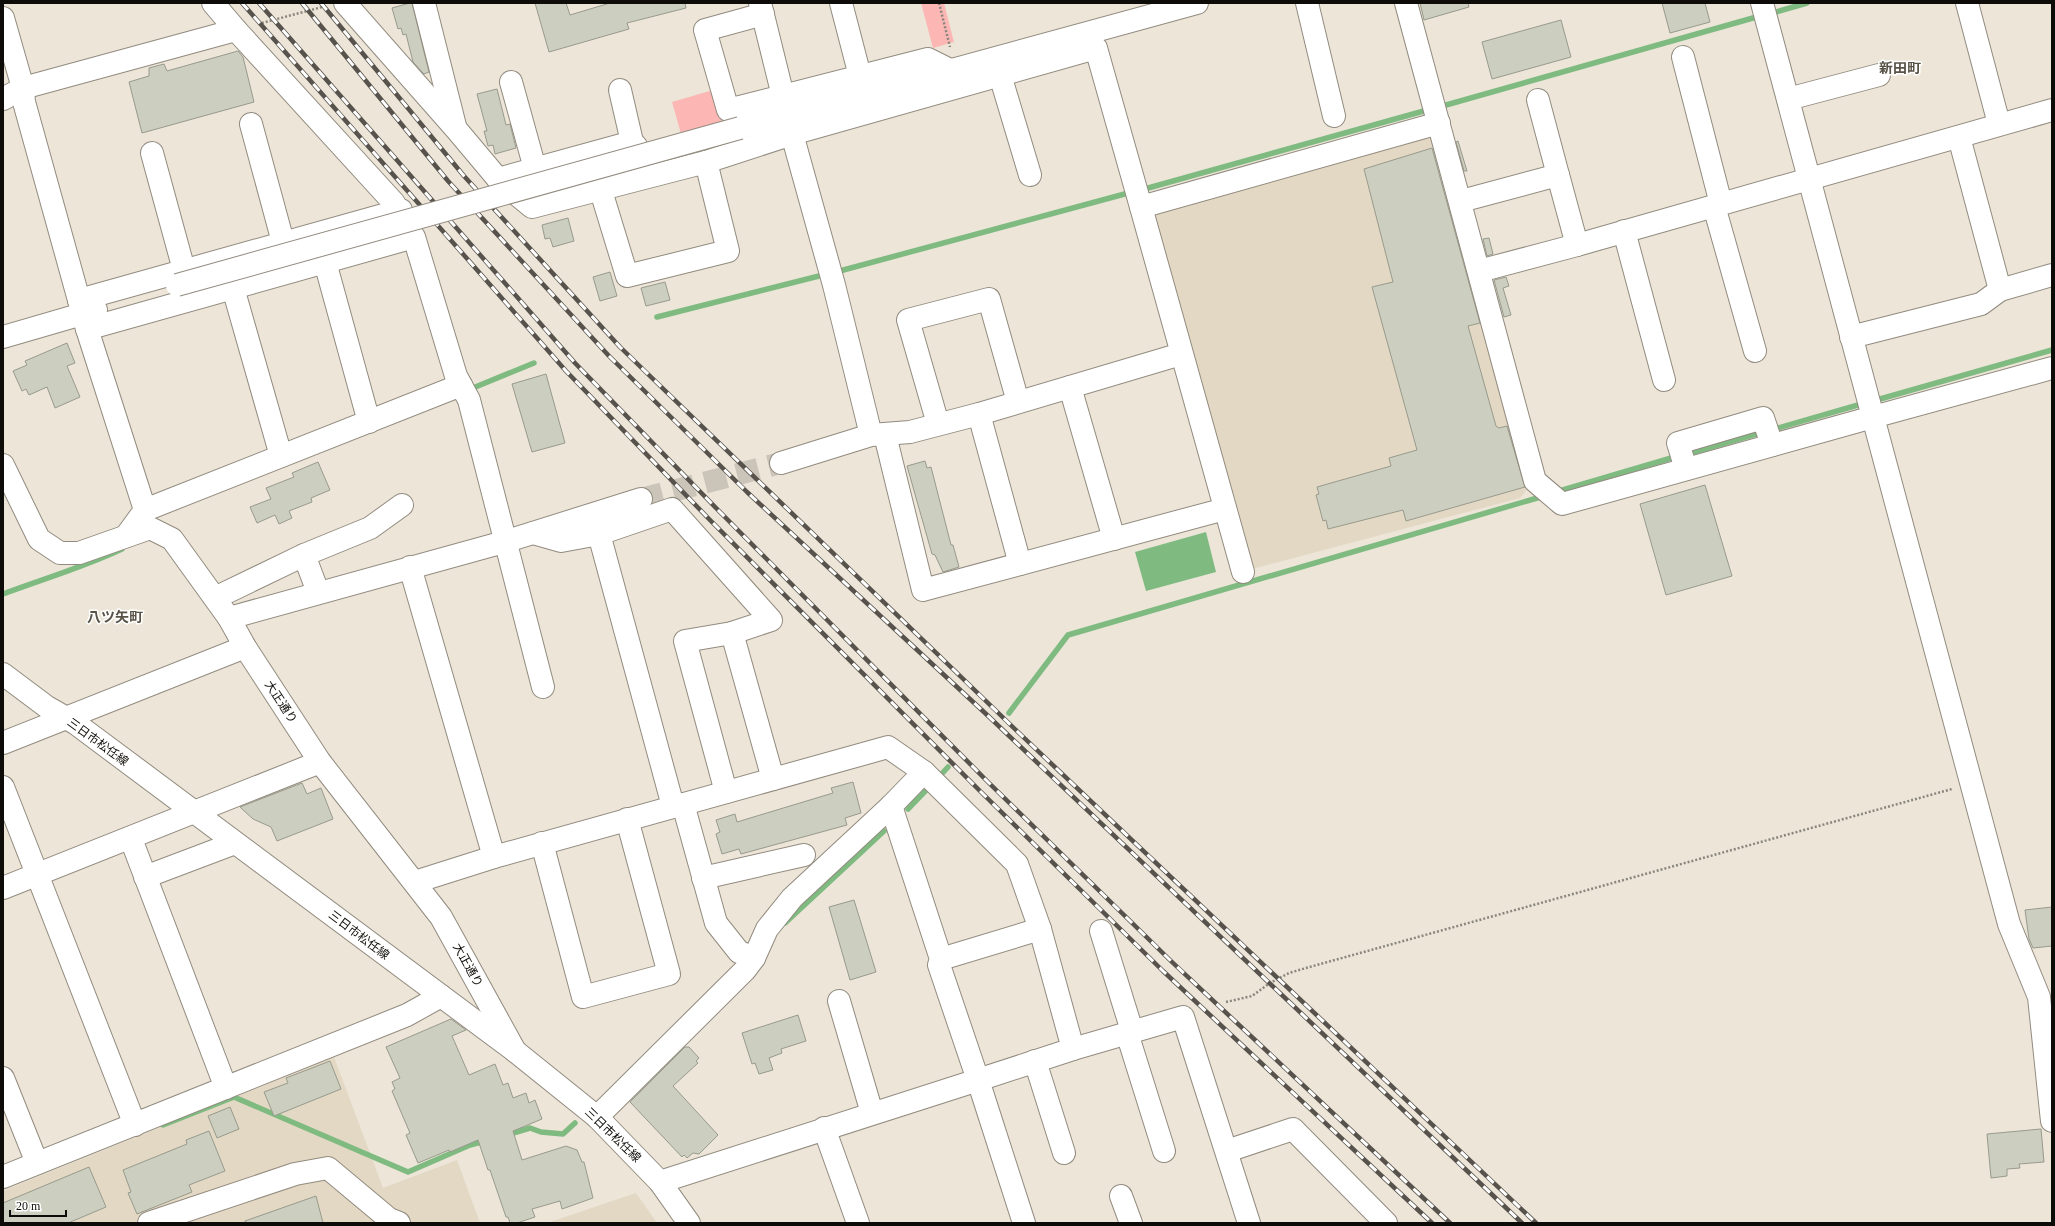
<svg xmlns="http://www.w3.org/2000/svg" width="2055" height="1226" viewBox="0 0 2055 1226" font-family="'Times New Roman','Noto Sans JP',serif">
<rect width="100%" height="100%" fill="#ece5d8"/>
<g fill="#e3d8c3">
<polygon points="1426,135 1438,141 1529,487 1520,498 1248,570 1150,215"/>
<polygon points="334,1057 383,1188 457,1160 480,1223 3,1223 3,1191"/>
<polygon points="636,1193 657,1223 547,1223"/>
</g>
<g fill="#fcb7b5">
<polygon points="921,3 944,3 954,42 933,48"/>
<polygon points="713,90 722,124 681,134 672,102"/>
</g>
<polygon fill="#7fbb81" points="1206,532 1216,572 1146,591 1135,552"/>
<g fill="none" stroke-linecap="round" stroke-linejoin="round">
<g stroke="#7fbb81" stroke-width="5.5">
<polyline points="1769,14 1807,3"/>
<polyline points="1439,107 1760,16"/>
<polyline points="1141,190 1431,109"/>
<polyline points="836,272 1132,192"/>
<polyline points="657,317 827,274"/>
<polyline points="468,390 534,363"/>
<polyline points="1873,401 2052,350"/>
<polyline points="1771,430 1865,403"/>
<polyline points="1687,454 1763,432"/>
<polyline points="1556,492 1678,456"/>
<path d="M3 594C43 579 84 567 122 549"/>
<polyline points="1009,713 1068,635 1544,496"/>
<polyline points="937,779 948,767"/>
<polyline points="908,809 931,785"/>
<polyline points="785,923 884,831"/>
<polyline points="163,1125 234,1097 408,1172 470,1145 485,1141"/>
<polyline points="507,1135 530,1128 541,1132 563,1134 575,1123"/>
</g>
</g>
<g fill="#cccec0" stroke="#989a8c">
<polygon points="410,3 412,3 429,72 424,74 413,62 406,34 403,35 401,28 398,29 392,8"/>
<polygon points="535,3 566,3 570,15 610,3 685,3 686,8 627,23 629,29 549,52"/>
<polygon points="1420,3 1468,3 1469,7 1424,20"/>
<polygon points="1662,3 1705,3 1710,22 1670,33"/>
<polygon points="1561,20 1571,57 1492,79 1482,42"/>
<polygon points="238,51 243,57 254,102 142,133 129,82 149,76 149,68 164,64 167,71"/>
<polygon points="497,89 506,125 510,124 516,148 495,154 493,145 488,146 484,131 487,131 477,94"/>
<polygon points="1458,141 1467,171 1464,171 1456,142"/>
<polygon points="1432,148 1480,323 1468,326 1496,426 1499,428 1507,426 1525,487 1406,521 1403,510 1328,529 1326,520 1323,521 1316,495 1319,494 1317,487 1391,466 1389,458 1417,450 1372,287 1393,282 1364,169"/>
<polygon points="568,218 574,241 553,247 550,238 545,239 542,225"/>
<polygon points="1489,238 1493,254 1487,256 1483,239"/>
<polygon points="610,272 617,296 600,301 593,277"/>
<polygon points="1506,277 1509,286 1503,288 1511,315 1504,317 1494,280"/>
<polygon points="665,282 670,300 646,306 641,288"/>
<polygon points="67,343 75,363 67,366 80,397 55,408 47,387 29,395 26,389 22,391 13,371 27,365 25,361"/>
<polygon points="546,374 565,443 532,452 512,384"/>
<polygon points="925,461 927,468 931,467 951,545 953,545 959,567 943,572 935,555 932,554 907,466"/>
<polygon points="318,462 330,490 311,498 312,502 289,511 292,518 279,524 275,515 257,523 250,507 271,499 266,488 294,477 292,473"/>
<polygon points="1705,485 1732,576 1666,595 1640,504"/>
<polygon points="853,782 861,813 845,818 847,825 741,854 739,849 722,854 716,834 720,832 716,820 735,814 737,822 833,793 831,788"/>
<polygon points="302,783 307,794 321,788 333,819 277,841 271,827 253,819 240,807"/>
<polygon points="854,900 876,972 850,980 829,907"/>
<polygon points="2052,907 2052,946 2033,948 2029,939 2025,910"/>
<polygon points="798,1015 806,1041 781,1049 782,1053 769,1058 773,1070 759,1074 755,1063 752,1064 742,1033"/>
<polygon points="451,1019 466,1030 452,1036 469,1075 495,1064 503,1085 508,1083 513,1098 526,1093 529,1103 535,1100 542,1119 513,1131 522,1160 566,1146 577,1150 582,1162 584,1162 593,1198 562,1209 560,1201 532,1209 535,1217 517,1223 510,1223 508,1217 506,1217 490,1170 488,1170 478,1140 450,1152 449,1150 418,1163 406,1135 410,1133 392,1091 395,1089 392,1082 400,1078 386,1047"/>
<polygon points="685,1047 689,1047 699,1058 696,1061 698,1063 673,1086 718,1135 699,1154 693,1153 687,1158 684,1155 682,1157 630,1102"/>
<polygon points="330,1061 341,1089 274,1116 264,1092 288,1083 286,1078"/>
<polygon points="230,1107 239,1129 217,1138 208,1116"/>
<polygon points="2041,1129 2044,1162 2019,1164 2020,1168 2007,1169 2007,1176 1991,1178 1987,1134"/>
<polygon points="209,1131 225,1171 189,1185 192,1192 137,1214 128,1193 131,1192 123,1170 187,1144 186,1140"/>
<polygon points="89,1167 106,1207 68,1223 3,1223 3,1203"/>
<polygon points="316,1196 323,1223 245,1223 245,1221"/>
</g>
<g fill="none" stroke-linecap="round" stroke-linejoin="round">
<polyline stroke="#cbc4b9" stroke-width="22" stroke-dasharray="22 11" stroke-linecap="butt" points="641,499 781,463"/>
<defs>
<g id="minor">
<polyline points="213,3 236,30 394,203"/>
<polyline points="345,3 456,129 498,179 532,207 706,162 792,134 1096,48 1141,207 1439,123"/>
<polyline points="424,3 455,126"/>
<polyline points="760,3 783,96"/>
<polyline points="841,3 860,76"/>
<polyline points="1307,3 1334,116"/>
<polyline points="1406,3 1535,481 1562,504 1873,417 1762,3"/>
<polyline points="1967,3 1999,124"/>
<polyline points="763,14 705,30 728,110 928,59 952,71"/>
<polyline points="3,18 23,88 24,102 87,329 145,510 126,536"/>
<polyline points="1683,57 1721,204"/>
<polyline points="1000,75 1030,175"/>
<polyline points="511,82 539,183"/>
<polyline points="620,90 632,142 636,146 638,154"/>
<polyline points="3,99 23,88 236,30"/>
<polyline points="1788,99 1879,75"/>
<polyline points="1538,100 1558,175"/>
<polyline points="251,124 283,242"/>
<polyline points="740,128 1197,3"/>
<polyline points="792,134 834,285 871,435"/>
<polyline points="1959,137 2000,290 2052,275"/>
<polyline points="152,153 184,270"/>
<polyline points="498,179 632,142"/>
<polyline points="601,191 627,276 728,251 706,162"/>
<polyline points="1461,201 1558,175 1577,245 2052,110"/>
<polyline points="1714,206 1755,351"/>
<polyline points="1141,207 1243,572"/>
<polyline points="1624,231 1664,380"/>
<polyline points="325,262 369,422"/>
<polyline points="1479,271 1577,245"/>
<polyline points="233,288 281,456"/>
<polyline points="79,300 401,210 409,239"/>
<polyline points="87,329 414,237 456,376 469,400 543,687"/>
<polyline points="3,337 96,310"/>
<polyline points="1851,337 1981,304 2000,290"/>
<polyline points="2052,368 1873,417 2009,924 2039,997 2052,1121"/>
<polyline points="1070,387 1114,539"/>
<polyline points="979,414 1020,564"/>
<polyline points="938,424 908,320 989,299 1018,402"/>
<polyline points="885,435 923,590 1225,509"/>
<polyline points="781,463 871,435 910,432 979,414 1181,354"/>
<polyline points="3,465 39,539 60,553 79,553 150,528 172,539 229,618 245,647 320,762 441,917 515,1051"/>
<polyline points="1686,469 1678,443 1763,418 1772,445"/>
<polyline points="145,510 461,385"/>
<polyline points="533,533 561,541 599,534 672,509 771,620 732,633 685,641 726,792"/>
<polyline points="599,534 673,806"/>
<polyline points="304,555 318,592"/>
<polyline points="410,567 494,857"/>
<polyline points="215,598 304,555 370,528 402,505"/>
<polyline points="229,618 504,542 641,499"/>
<polyline points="732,633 773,779"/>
<polyline points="3,743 245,647"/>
<polyline points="3,787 135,1125"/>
<polyline points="683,804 716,923 739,952 754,958"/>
<polyline points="131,839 226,1088"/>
<polyline points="542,843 583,997 669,974 627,819"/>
<polyline points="145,877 235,843"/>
<polyline points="703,878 804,855"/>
<polyline points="415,882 494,857 888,747 924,772"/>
<polyline points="3,888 320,762"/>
<polyline points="1101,931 1132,1031"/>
<polyline points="941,959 1040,929"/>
<polyline points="839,1001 872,1113"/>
<polyline points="1127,1033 1164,1151"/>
<polyline points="1073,1049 1183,1017 1249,1223"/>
<polyline points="1035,1061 1064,1153"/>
<polyline points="3,1078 37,1163"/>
<polyline points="597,1117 745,970 754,958 767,929 792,898 891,806 924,772 1017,864 1040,929 1073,1049 978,1080 1024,1223"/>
<polyline points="824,1128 858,1223"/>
<polyline points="1227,1151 1293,1129 1386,1223"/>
<polyline points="3,1177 407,1015 441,996"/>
<polyline points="660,1182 978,1080 939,965 941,959 891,806"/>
<polyline points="1121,1196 1131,1223"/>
<polyline points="149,1223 295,1174 328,1168 389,1219 399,1223"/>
</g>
<polyline id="major" points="3,674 47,707 75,723 515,1051 597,1117 660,1182 689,1223"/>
</defs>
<use href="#minor" stroke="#928b7f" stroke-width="24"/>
<use href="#major" stroke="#928b7f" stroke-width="24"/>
<g stroke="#8b867d" stroke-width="2.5" stroke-dasharray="2 2" stroke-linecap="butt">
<polyline points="939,3 950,47"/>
<polyline points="258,24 326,6"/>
<polyline points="1226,1002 1252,996 1270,983 1289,973 1306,968 1952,789"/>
</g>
<use href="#minor" stroke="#fff" stroke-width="22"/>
<use href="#major" stroke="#fff" stroke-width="22"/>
<defs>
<g id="rail">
<polyline points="242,3 566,371 709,519 980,791 1163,971 1432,1223"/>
<polyline points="259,3 575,363 718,510 988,782 1172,962 1450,1223"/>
<polyline points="302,3 448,181 609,356 747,492 985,713 1522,1223"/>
<polyline points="321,3 464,176 620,347 1019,733 1536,1223"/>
</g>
</defs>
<use href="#rail" stroke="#57534c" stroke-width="4.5"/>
<use href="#rail" stroke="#fff" stroke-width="3" stroke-dasharray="9" stroke-linecap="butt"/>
<defs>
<polyline id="minor-bridge" points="177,285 740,128"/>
</defs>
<use href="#minor-bridge" stroke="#928b7f" stroke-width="24" stroke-linecap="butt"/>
<use href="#minor-bridge" stroke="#fff" stroke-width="22"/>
</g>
<g text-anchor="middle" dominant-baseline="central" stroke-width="3" stroke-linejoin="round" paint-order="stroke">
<g font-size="12" fill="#0e0c08" stroke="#fff">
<text transform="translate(281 702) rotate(57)">大正通り</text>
<text transform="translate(98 742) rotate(36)">三日市松任線</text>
<text transform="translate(359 935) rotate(37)">三日市松任線</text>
<text transform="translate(468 965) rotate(61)">大正通り</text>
<text transform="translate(613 1135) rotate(44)">三日市松任線</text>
</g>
<g font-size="14" font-weight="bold" fill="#585247" stroke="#fff">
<text x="1900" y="68">新田町</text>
<text x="115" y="617">八ツ矢町</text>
</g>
</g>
<rect width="2055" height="1226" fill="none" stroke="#0e0c08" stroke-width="8"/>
<path d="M10 1210v6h56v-6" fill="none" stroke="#0e0c08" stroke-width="2"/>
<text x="16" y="1210" font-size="12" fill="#0e0c08" stroke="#ffffff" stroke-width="3" paint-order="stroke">20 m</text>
</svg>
